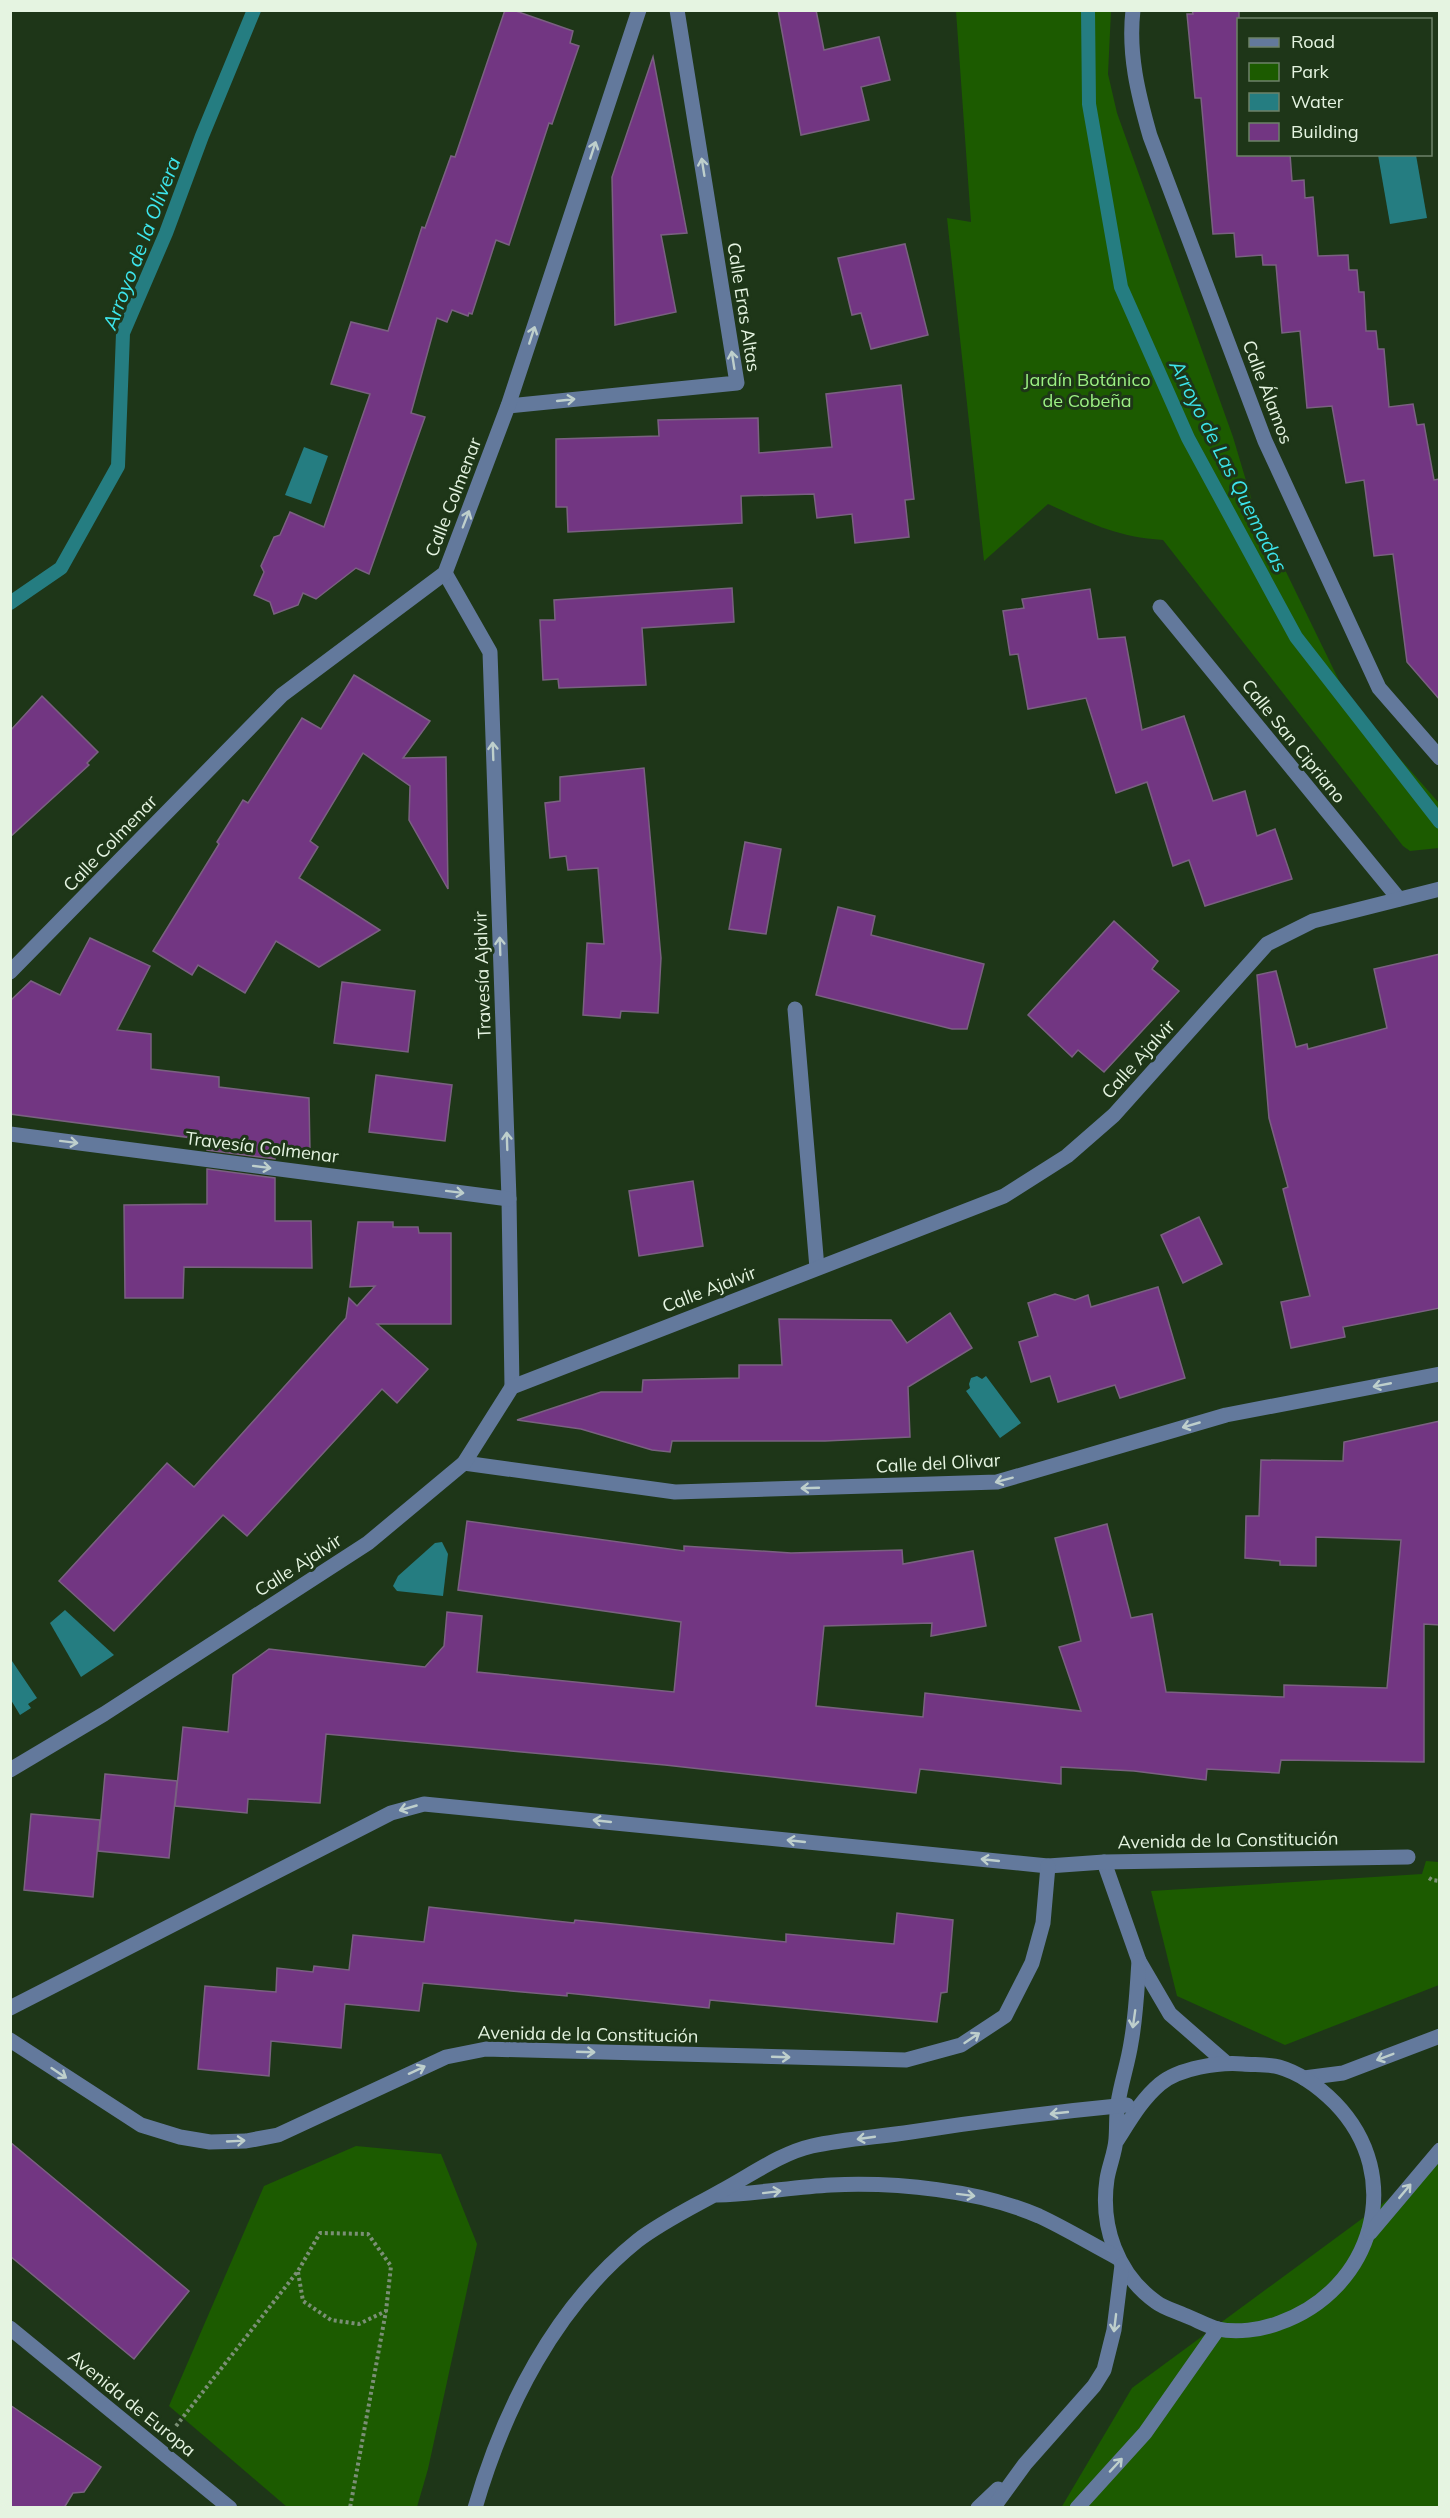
<svg xmlns="http://www.w3.org/2000/svg" width="1450" height="2518" viewBox="0 0 1450 2518" font-family="Mulish,sans-serif">
<rect width="100%" height="100%" fill="#1e3618"/>
<g fill="#1c5b00">
<path d="M956 11H1111L1108 74 1117 113 1233 437 1253 504 1349 701 1439 803V848L1410 851 1403 846 1163 540C1116 537 1090 523 1048 504L984 561 947 218 971 222Z"/>
<polygon points="1426,1861 1439,1862 1439,1985 1285,2045 1177,1996 1151,1891 1422,1874"/>
<polygon points="356,2146 441,2154 477,2244 428,2469 417,2507 287,2507 169,2406 264,2186"/>
<polygon points="1439,2162 1439,2507 1061,2508 1132,2388"/>
</g>
<g fill="#257d81">
<polygon points="1378,155 1416,155 1427,218 1390,224"/>
<polygon points="304,447 328,456 311,504 285,495"/>
<polygon points="977,1376 982,1379 986,1376 1021,1423 1000,1438 966,1391 970,1388 969,1384 971,1378"/>
<polygon points="442,1542 448,1554 443,1596 397,1591 393,1586 398,1576 435,1543"/>
<polygon points="65,1610 114,1655 81,1677 50,1623"/>
<polygon points="12,1661 37,1698 28,1704 31,1708 20,1715 11,1700 11,1662"/>
</g>
<g fill="none" stroke-linecap="round" stroke-linejoin="round">
<g stroke="#257d81" stroke-width="14">
<polyline points="1088,10 1089,104 1121,287 1188,438 1296,637 1440,822"/>
<polyline points="10,603 61,568 118,466 123,333 166,233 202,136 254,10"/>
</g>
</g>
<g fill="#723682" stroke="#7a6181" stroke-width="1.5">
<polygon points="505,10 513,10 573,31 570,43 579,46 552,124 549,123 509,245 496,240 472,314 469,313 468,316 452,310 447,322 437,318 411,413 425,417 369,574 356,568 316,599 303,593 298,605 274,614 270,602 254,595 264,572 261,566 274,537 280,535 290,512 324,527 370,394 331,384 351,322 388,331 422,227 425,228 451,156 455,157"/>
<polygon points="778,10 816,10 824,50 879,37 890,80 861,87 869,120 801,135"/>
<polygon points="1192,10 1239,10 1239,154 1290,154 1292,181 1304,180 1305,198 1313,197 1318,256 1348,255 1349,270 1357,270 1359,292 1364,292 1366,331 1376,331 1378,349 1384,349 1389,407 1413,404 1417,425 1424,424 1434,480 1440,479 1440,700 1407,662 1393,554 1374,556 1364,480 1346,483 1332,406 1307,408 1300,331 1282,333 1276,265 1263,265 1262,255 1236,257 1234,233 1213,234 1201,98 1195,98 1187,14 1193,14"/>
<polygon points="653,57 687,233 661,235 676,312 615,325 612,177"/>
<polygon points="905,244 928,335 871,349 861,313 852,315 838,258"/>
<polygon points="901,385 914,499 905,500 909,537 855,543 852,514 817,518 814,494 741,496 742,523 568,532 567,507 556,507 556,439 659,436 658,420 758,418 759,453 832,447 826,394"/>
<polygon points="732,588 734,622 642,628 646,685 559,688 558,679 543,680 540,620 555,620 554,600"/>
<polygon points="1090,589 1098,639 1125,637 1142,730 1184,716 1213,801 1245,791 1257,836 1275,829 1292,879 1205,906 1189,860 1173,866 1147,782 1116,793 1086,698 1028,709 1018,654 1010,655 1003,611 1024,608 1022,599"/>
<polygon points="354,675 430,721 403,758 446,757 448,889 409,820 410,786 363,753 310,841 318,847 299,878 380,930 319,967 276,941 245,993 198,965 192,975 153,951 219,844 217,842 232,818 243,800 248,803 302,718 321,729"/>
<polygon points="42,696 98,752 87,763 89,765 10,837 10,731"/>
<polygon points="644,768 661,958 658,1013 621,1011 620,1018 583,1015 587,943 604,944 598,868 568,870 566,856 550,858 545,803 560,801 560,777"/>
<polygon points="745,842 781,849 766,934 729,929"/>
<polygon points="838,907 875,916 871,935 984,964 967,1029 952,1029 816,995"/>
<polygon points="1114,921 1158,961 1152,969 1179,991 1104,1072 1078,1050 1072,1057 1028,1015"/>
<polygon points="90,938 150,966 117,1030 151,1034 151,1069 219,1077 219,1087 309,1098 310,1152 275,1149 275,1159 207,1150 207,1140 10,1114 10,1001 31,981 60,995"/>
<polygon points="1440,954 1440,1308 1343,1327 1345,1337 1291,1348 1281,1302 1310,1296 1283,1189 1288,1187 1269,1118 1257,975 1276,971 1296,1047 1307,1044 1308,1049 1387,1028 1374,969"/>
<polygon points="342,982 415,991 408,1052 334,1043"/>
<polygon points="376,1075 452,1085 445,1141 369,1132"/>
<polygon points="207,1169 275,1178 275,1221 311,1221 312,1268 184,1267 183,1298 125,1298 124,1205 207,1204"/>
<polygon points="693,1181 703,1246 639,1256 629,1191"/>
<polygon points="1199,1217 1222,1264 1183,1283 1161,1235"/>
<polygon points="358,1222 393,1222 393,1227 418,1227 419,1233 451,1233 451,1324 377,1324 428,1369 397,1403 382,1389 247,1536 223,1515 114,1631 59,1581 167,1463 194,1487 346,1318 349,1298 357,1306 375,1286 350,1287"/>
<polygon points="1158,1287 1185,1378 1120,1398 1115,1385 1058,1402 1050,1376 1031,1382 1019,1342 1038,1336 1028,1303 1055,1294 1075,1300 1088,1295 1091,1307"/>
<polygon points="950,1313 972,1348 908,1387 910,1437 825,1441 672,1441 670,1452 652,1450 581,1429 517,1420 601,1392 642,1392 643,1380 739,1378 739,1365 782,1365 779,1319 891,1320 907,1343"/>
<polygon points="1440,1421 1440,1625 1424,1624 1424,1762 1281,1760 1279,1773 1207,1769 1206,1780 1134,1771 1061,1767 1061,1784 920,1769 916,1793 665,1765 326,1734 320,1803 248,1799 247,1813 175,1806 183,1727 228,1732 233,1675 269,1649 425,1667 444,1646 447,1612 482,1616 477,1672 674,1692 681,1622 458,1590 467,1521 684,1551 684,1546 791,1553 902,1550 903,1564 973,1551 986,1626 931,1636 932,1623 824,1626 816,1706 923,1717 925,1693 1081,1711 1059,1647 1081,1641 1055,1538 1107,1524 1131,1618 1152,1614 1166,1692 1284,1697 1284,1685 1387,1688 1401,1540 1316,1537 1316,1566 1280,1565 1280,1561 1245,1558 1246,1516 1259,1516 1261,1460 1343,1461 1344,1442"/>
<polygon points="105,1774 177,1781 169,1858 98,1851"/>
<polygon points="31,1814 100,1820 93,1897 24,1890"/>
<polygon points="429,1907 574,1923 575,1920 786,1942 786,1934 894,1944 897,1913 953,1920 947,1992 941,1993 937,2022 710,2000 709,2008 567,1993 567,1996 423,1983 419,2011 345,2004 341,2048 271,2041 269,2076 198,2069 205,1986 276,1992 277,1968 313,1972 314,1966 349,1970 353,1935 424,1942"/>
<polygon points="10,2142 189,2291 134,2359 10,2256"/>
<polygon points="10,2405 101,2467 84,2492 73,2493 64,2508 10,2508"/>
</g>
<g fill="none" stroke-linecap="round" stroke-linejoin="round">
<g stroke="#7b8f76" stroke-width="4" stroke-dasharray="3 3" stroke-linecap="butt">
<polyline points="1429,1878 1432,1880 1440,1881"/>
<polyline points="298,2272 303,2301 331,2320 359,2324 386,2311"/>
<polyline points="176,2426 298,2271 320,2233 368,2234 391,2266 386,2311 350,2508"/>
</g>
<g stroke="#63799c" stroke-width="15">
<path d="M1133 10C1128 54 1138 94 1150 136L1265 441 1379 688 1440 758"/>
<polyline points="508,406 737,383 677,10"/>
<polyline points="445,573 490,652 509,1199 512,1387"/>
<polyline points="1160,607 1399,899"/>
<polyline points="10,972 282,695 445,573 508,406 639,10"/>
<polyline points="795,1009 817,1268"/>
<polyline points="10,1134 509,1199"/>
<polyline points="464,1463 675,1492 997,1482 1226,1415 1440,1374"/>
<polyline points="10,1770 104,1714 368,1543 464,1463 512,1387 1004,1196 1067,1156 1114,1115 1267,944 1313,921 1440,889"/>
<polyline points="1104,1862 1139,1961 1170,2014 1225,2062"/>
<polyline points="10,2008 391,1813 424,1804 1048,1866 1104,1862 1408,1857"/>
<polyline points="10,2040 141,2125 180,2137 210,2142 246,2141 278,2135 446,2057 486,2049 906,2060 961,2045 1005,2016 1032,1963 1043,1923 1048,1866"/>
<polyline points="1304,2078 1343,2073 1440,2036"/>
<path d="M1116 2142C1129 2122 1141 2100 1160 2084 1179 2068 1219 2062 1243 2064 1255 2065 1268 2064 1279 2067 1300 2073 1320 2088 1335 2103 1407 2177 1373 2290 1279 2323 1261 2330 1236 2333 1218 2329 1207 2326 1195 2319 1184 2315 1175 2311 1164 2308 1156 2302 1117 2274 1100 2226 1107 2179 1109 2166 1115 2153 1116 2139 1117 2127 1116 2115 1118 2103 1121 2083 1128 2063 1131 2043 1136 2016 1137 1988 1139 1961"/>
<path d="M717 2195C755 2194 793 2187 831 2185 897 2182 979 2190 1039 2216 1065 2228 1091 2244 1116 2257"/>
<polyline points="1370,2233 1440,2150"/>
<polyline points="10,2328 230,2508"/>
<path d="M475 2508C504 2408 555 2307 637 2241 663 2221 695 2206 723 2190 751 2175 781 2153 812 2146 844 2139 878 2137 911 2132 982 2121 1054 2112 1127 2105"/>
<polyline points="978,2508 998,2489"/>
<polyline points="993,2508 1025,2464 1094,2386 1104,2370 1114,2330 1122,2265"/>
<polyline points="1077,2508 1145,2433 1218,2329"/>
</g>
</g>
<defs><path id="oneway-shaft" d="M-6 0H5M1.5-3L5.5 0L1.5 3" fill="none" stroke-width="1.6" stroke-linecap="round" stroke-linejoin="round" transform="scale(1.5)"/></defs>
<g stroke="#becfcc">
<use href="#oneway-shaft" transform="translate(593 150) rotate(-72)"/>
<use href="#oneway-shaft" transform="translate(703 167) rotate(-99)"/>
<use href="#oneway-shaft" transform="translate(532 335) rotate(-72)"/>
<use href="#oneway-shaft" transform="translate(733 360) rotate(-99)"/>
<use href="#oneway-shaft" transform="translate(566 400) rotate(-6)"/>
<use href="#oneway-shaft" transform="translate(466 519) rotate(-69)"/>
<use href="#oneway-shaft" transform="translate(493 751) rotate(-92)"/>
<use href="#oneway-shaft" transform="translate(500 946) rotate(-92)"/>
<use href="#oneway-shaft" transform="translate(507 1141) rotate(-92)"/>
<use href="#oneway-shaft" transform="translate(69 1142) rotate(7)"/>
<use href="#oneway-shaft" transform="translate(262 1167) rotate(7)"/>
<use href="#oneway-shaft" transform="translate(455 1192) rotate(7)"/>
<use href="#oneway-shaft" transform="translate(1382 1385) rotate(169)"/>
<use href="#oneway-shaft" transform="translate(1191 1425) rotate(164)"/>
<use href="#oneway-shaft" transform="translate(1004 1480) rotate(165)"/>
<use href="#oneway-shaft" transform="translate(810 1488) rotate(178)"/>
<use href="#oneway-shaft" transform="translate(408 1808) rotate(164)"/>
<use href="#oneway-shaft" transform="translate(602 1821) rotate(-174)"/>
<use href="#oneway-shaft" transform="translate(796 1841) rotate(-174)"/>
<use href="#oneway-shaft" transform="translate(990 1860) rotate(-174)"/>
<use href="#oneway-shaft" transform="translate(1134 2019) rotate(98)"/>
<use href="#oneway-shaft" transform="translate(972 2038) rotate(-34)"/>
<use href="#oneway-shaft" transform="translate(586 2052) rotate(2)"/>
<use href="#oneway-shaft" transform="translate(781 2057) rotate(2)"/>
<use href="#oneway-shaft" transform="translate(1385 2057) rotate(159)"/>
<use href="#oneway-shaft" transform="translate(417 2070) rotate(-25)"/>
<use href="#oneway-shaft" transform="translate(59 2073) rotate(34)"/>
<use href="#oneway-shaft" transform="translate(1059 2113) rotate(174)"/>
<use href="#oneway-shaft" transform="translate(866 2138) rotate(172)"/>
<use href="#oneway-shaft" transform="translate(236 2141) rotate(-3)"/>
<use href="#oneway-shaft" transform="translate(1405 2191) rotate(-50)"/>
<use href="#oneway-shaft" transform="translate(772 2192) rotate(-7)"/>
<use href="#oneway-shaft" transform="translate(966 2195) rotate(7)"/>
<use href="#oneway-shaft" transform="translate(1115 2323) rotate(97)"/>
<use href="#oneway-shaft" transform="translate(1116 2465) rotate(-47)"/>
</g>
<g text-anchor="middle" dominant-baseline="central" stroke-width="6" stroke-linejoin="round" paint-order="stroke">
<g font-size="18" fill="#e5f4e1" stroke="#1e3618">
<text transform="translate(744 307) rotate(81)">Calle Eras Altas</text>
<text transform="translate(1268 392) rotate(69)">Calle Álamos</text>
<text transform="translate(453 497) rotate(-69)">Calle Colmenar</text>
<text transform="translate(1294 741) rotate(51)">Calle San Cipriano</text>
<text transform="translate(110 843) rotate(-46)">Calle Colmenar</text>
<text transform="translate(482 975) rotate(-92)">Travesía Ajalvir</text>
<text transform="translate(1138 1059) rotate(-48)">Calle Ajalvir</text>
<text transform="translate(262 1147) rotate(7)">Travesía Colmenar</text>
<text transform="translate(709 1289) rotate(-21)">Calle Ajalvir</text>
<text transform="translate(938 1463) rotate(-3)">Calle del Olivar</text>
<text transform="translate(298 1565) rotate(-33)">Calle Ajalvir</text>
<text transform="translate(1228 1840) rotate(-1)">Avenida de la Constitución</text>
<text transform="translate(588 2034) rotate(1)">Avenida de la Constitución</text>
<text transform="translate(132 2403) rotate(39)">Avenida de Europa</text>
</g>
<g font-size="18" fill="#9cf184" stroke="#1e3618">
<text x="1087" y="379">Jardín Botánico<tspan x="1087" dy="21">de Cobeña</tspan></text>
</g>
<g font-size="20" font-style="italic" fill="#3de5ec" stroke="#1e3618">
<text transform="translate(141 243) rotate(-69)">Arroyo de la Olivera</text>
<text transform="translate(1229 466) rotate(63)">Arroyo de Las Quemadas</text>
</g>
</g>
<rect width="1450" height="2518" fill="none" stroke="#e5f4e1" stroke-width="24"/>
<rect x="1237" y="18" width="195" height="138" fill="#1e3618" stroke="#6e8268" stroke-width="1.5"/>
<rect x="1249" y="38" width="30" height="9" fill="#63799c" stroke="#6e8268" stroke-width="1.5"/>
<text x="1291" y="48" font-size="18" fill="#e5f4e1">Road</text>
<rect x="1249" y="63" width="30" height="18" fill="#1c5b00" stroke="#6e8268" stroke-width="1.5"/>
<text x="1291" y="78" font-size="18" fill="#e5f4e1">Park</text>
<rect x="1249" y="93" width="30" height="18" fill="#257d81" stroke="#6e8268" stroke-width="1.5"/>
<text x="1291" y="108" font-size="18" fill="#e5f4e1">Water</text>
<rect x="1249" y="123" width="30" height="18" fill="#723682" stroke="#6e8268" stroke-width="1.5"/>
<text x="1291" y="138" font-size="18" fill="#e5f4e1">Building</text>
</svg>
